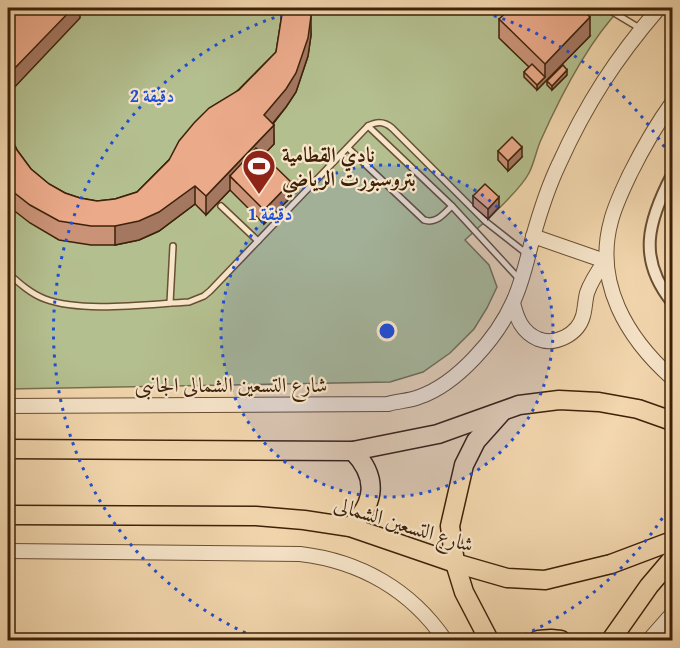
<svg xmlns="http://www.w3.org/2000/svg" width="680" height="648" viewBox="0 0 680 648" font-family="'Gentium Book Plus',Amiri,serif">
<rect width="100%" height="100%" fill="#f3d7ae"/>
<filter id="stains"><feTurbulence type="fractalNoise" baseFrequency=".00333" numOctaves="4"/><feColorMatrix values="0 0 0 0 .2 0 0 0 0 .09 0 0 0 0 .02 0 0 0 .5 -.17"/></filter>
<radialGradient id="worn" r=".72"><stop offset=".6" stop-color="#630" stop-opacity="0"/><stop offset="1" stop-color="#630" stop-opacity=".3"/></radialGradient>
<path fill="#b4bf8f" stroke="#78704c" stroke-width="1.5" d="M8 8H621C587 43 560 97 540 142 536 152 534 163 529 173 519 192 482 224 465 240L489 265 497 287 487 308 474 329 450 353 423 372 390 382 8 389Z"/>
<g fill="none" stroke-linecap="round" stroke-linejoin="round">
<defs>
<g id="service">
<polyline points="606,8 641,29"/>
<polyline points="368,126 452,206 521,281"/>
<path d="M348 148 424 220C437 224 443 214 452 206"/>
<polyline points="221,206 258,241"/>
<path d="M8 273C19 283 31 294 45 299 82 313 149 304 189 302L204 296 210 291 368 126C377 121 384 121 392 128L485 221 527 254"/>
<polyline points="170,303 173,246"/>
</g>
<path id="minor" d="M672 175C648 221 637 259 672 302"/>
<g id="tertiary">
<path d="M672 103C656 125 642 150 630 174 623 189 615 205 611 221 594 283 627 338 672 378"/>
<path d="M513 303C517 319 522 332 538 339 556 346 578 334 583 316 585 309 585 301 587 293 591 281 598 271 605 261L533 236"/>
<path d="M8 406 388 404C398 401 409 401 419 397 457 384 497 338 513 302 523 281 527 259 533 237 540 212 548 187 559 164 586 104 616 58 659 8"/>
<path d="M8 551 300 554C360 561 411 590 445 640"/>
<polyline points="649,640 672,614"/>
</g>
<g id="primary">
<polyline points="8,449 353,451 438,434 519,405 559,400 599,402 638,409 672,421"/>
<polyline points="8,515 256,516 304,520 350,527 455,563 507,578 545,580 611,564 672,541"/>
<path d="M350 527C376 503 378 477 353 451"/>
<polyline points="489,640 464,592 455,563 450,526 464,465 476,441 501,413"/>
<polyline points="538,640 551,639 561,640"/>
<polyline points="611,640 649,586 672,559"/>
</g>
</defs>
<use href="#service" stroke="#6a4f32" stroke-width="8"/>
<use href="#minor" stroke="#6a4f32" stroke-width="14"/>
<use href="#tertiary" stroke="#6a4f32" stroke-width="16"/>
<use href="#primary" stroke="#3d2209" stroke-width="21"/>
<use href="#service" stroke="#f7e5ca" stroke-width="5"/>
<use href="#minor" stroke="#f7e5ca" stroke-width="10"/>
<use href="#tertiary" stroke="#f7e5ca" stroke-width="14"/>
<use href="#primary" stroke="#f3d7ae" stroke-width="18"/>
</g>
<g fill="#ca9277" stroke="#3d2209" stroke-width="1.5">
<polygon points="82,8 92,8 87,12"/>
<polygon points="278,8 309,8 311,35 308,56 296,92 286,107 273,124 274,144 263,155 291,197 264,224 230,190 206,215 195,204 159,231 139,240 115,245 91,245 59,240 30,223 12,209 8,205 8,124 9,133 17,150 31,169 49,184 65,193 80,198 97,201 115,199 137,192 276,52 281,20 281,14"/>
<polygon points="499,19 590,36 537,90 524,77 524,72 529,67 499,38"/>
<polygon points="567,75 552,90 547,85 547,81"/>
<polygon points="498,151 522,157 508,171 498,160"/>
<polygon points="473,196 499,207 488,219 473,206"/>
</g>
<g fill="#a47761" stroke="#3d2209" stroke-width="1.5">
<polygon points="72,8 80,8 80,18 9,93 8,100 8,82 9,74"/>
<polygon points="87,8 92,8 87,12"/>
<polygon points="311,16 311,35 308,56 296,92 286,107 264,134 264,115"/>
<polygon points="590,17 590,36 537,90 537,85 545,77 545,64"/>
<polygon points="567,70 567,75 552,90 552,86"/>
<polygon points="274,125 274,144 237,183 230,176 230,190 206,215 206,196"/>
<polygon points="522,147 522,157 508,171 508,161"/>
<polygon points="291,182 291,197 264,224 264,210"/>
<polygon points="195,186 195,204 159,231 139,240 115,245 115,226"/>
<polygon points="499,197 499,207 488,219 488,209"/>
</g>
<g fill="#ebaa8a" stroke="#3d2209" stroke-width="1.5">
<polygon points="20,8 73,8 9,74 8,82 8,20"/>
<polygon points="282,8 309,8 311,16 308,38 296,73 286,89 264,115 274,125 206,196 195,186 159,212 139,221 115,226 91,226 59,221 30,205 12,191 8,186 8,124 9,133 17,150 31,169 49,184 65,193 80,198 97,201 115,199 137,192 169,160 179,141 194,123 209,108 239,90 276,52 282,14"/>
<polygon points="511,8 580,8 590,17 545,64 499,19"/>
<polygon points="532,64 545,77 537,85 524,72"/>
<polygon points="563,65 567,70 552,86 547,81"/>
<polygon points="512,137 522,147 508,161 498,151"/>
<polygon points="256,148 291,182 264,210 230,176"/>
<polygon points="485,184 499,197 488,209 473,196"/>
</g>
<circle cx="387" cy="331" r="166" fill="#1d4ed8" fill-opacity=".12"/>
<g fill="none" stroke="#1d4ed8" stroke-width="3" stroke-dasharray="3 6">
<circle cx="387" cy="331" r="166"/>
<path d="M672 503A333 333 0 0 1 512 640M262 640A333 333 0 0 1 306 8M468 8A333 333 0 0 1 672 159"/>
</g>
<defs>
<symbol id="stadium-pin" viewBox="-11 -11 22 30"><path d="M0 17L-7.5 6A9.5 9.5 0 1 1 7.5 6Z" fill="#8f2418" stroke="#f7e5ca"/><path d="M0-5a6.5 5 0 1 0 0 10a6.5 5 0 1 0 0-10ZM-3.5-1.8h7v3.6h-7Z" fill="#fff"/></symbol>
</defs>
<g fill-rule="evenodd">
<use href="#stadium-pin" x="240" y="147" width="38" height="52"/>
</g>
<g text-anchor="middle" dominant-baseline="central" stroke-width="4.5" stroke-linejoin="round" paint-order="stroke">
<g font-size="21" font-weight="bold" fill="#3d2209" stroke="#f7e5ca" text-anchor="start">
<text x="282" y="154">نادي القطامية<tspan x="282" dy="24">بتروسبورت الرياضي</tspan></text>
</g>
<g font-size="21" fill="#3d2209" stroke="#f7e5ca">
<text x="231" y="384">شارع التسعين الشمالى الجانبى</text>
<text transform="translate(404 524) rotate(17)">شارع التسعين الشمالى</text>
</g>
</g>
<circle cx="387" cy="331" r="9" fill="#1d4ed8" stroke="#f7e5ca" stroke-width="3"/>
<g font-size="18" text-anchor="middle" font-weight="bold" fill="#1d4ed8" stroke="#f7e5ca" stroke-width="4.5" stroke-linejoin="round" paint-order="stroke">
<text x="152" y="102">2 دقيقة</text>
<text x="270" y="220">1 دقيقة</text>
</g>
<rect width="680" height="648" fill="none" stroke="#f3d7ae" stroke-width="30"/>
<rect x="9" y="9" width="662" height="630" fill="none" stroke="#3d2209" stroke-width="3"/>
<rect x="15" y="15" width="650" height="618" fill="none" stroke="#3d2209" stroke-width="1.5"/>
<rect width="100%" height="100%" filter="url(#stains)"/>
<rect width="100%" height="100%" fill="url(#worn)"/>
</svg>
